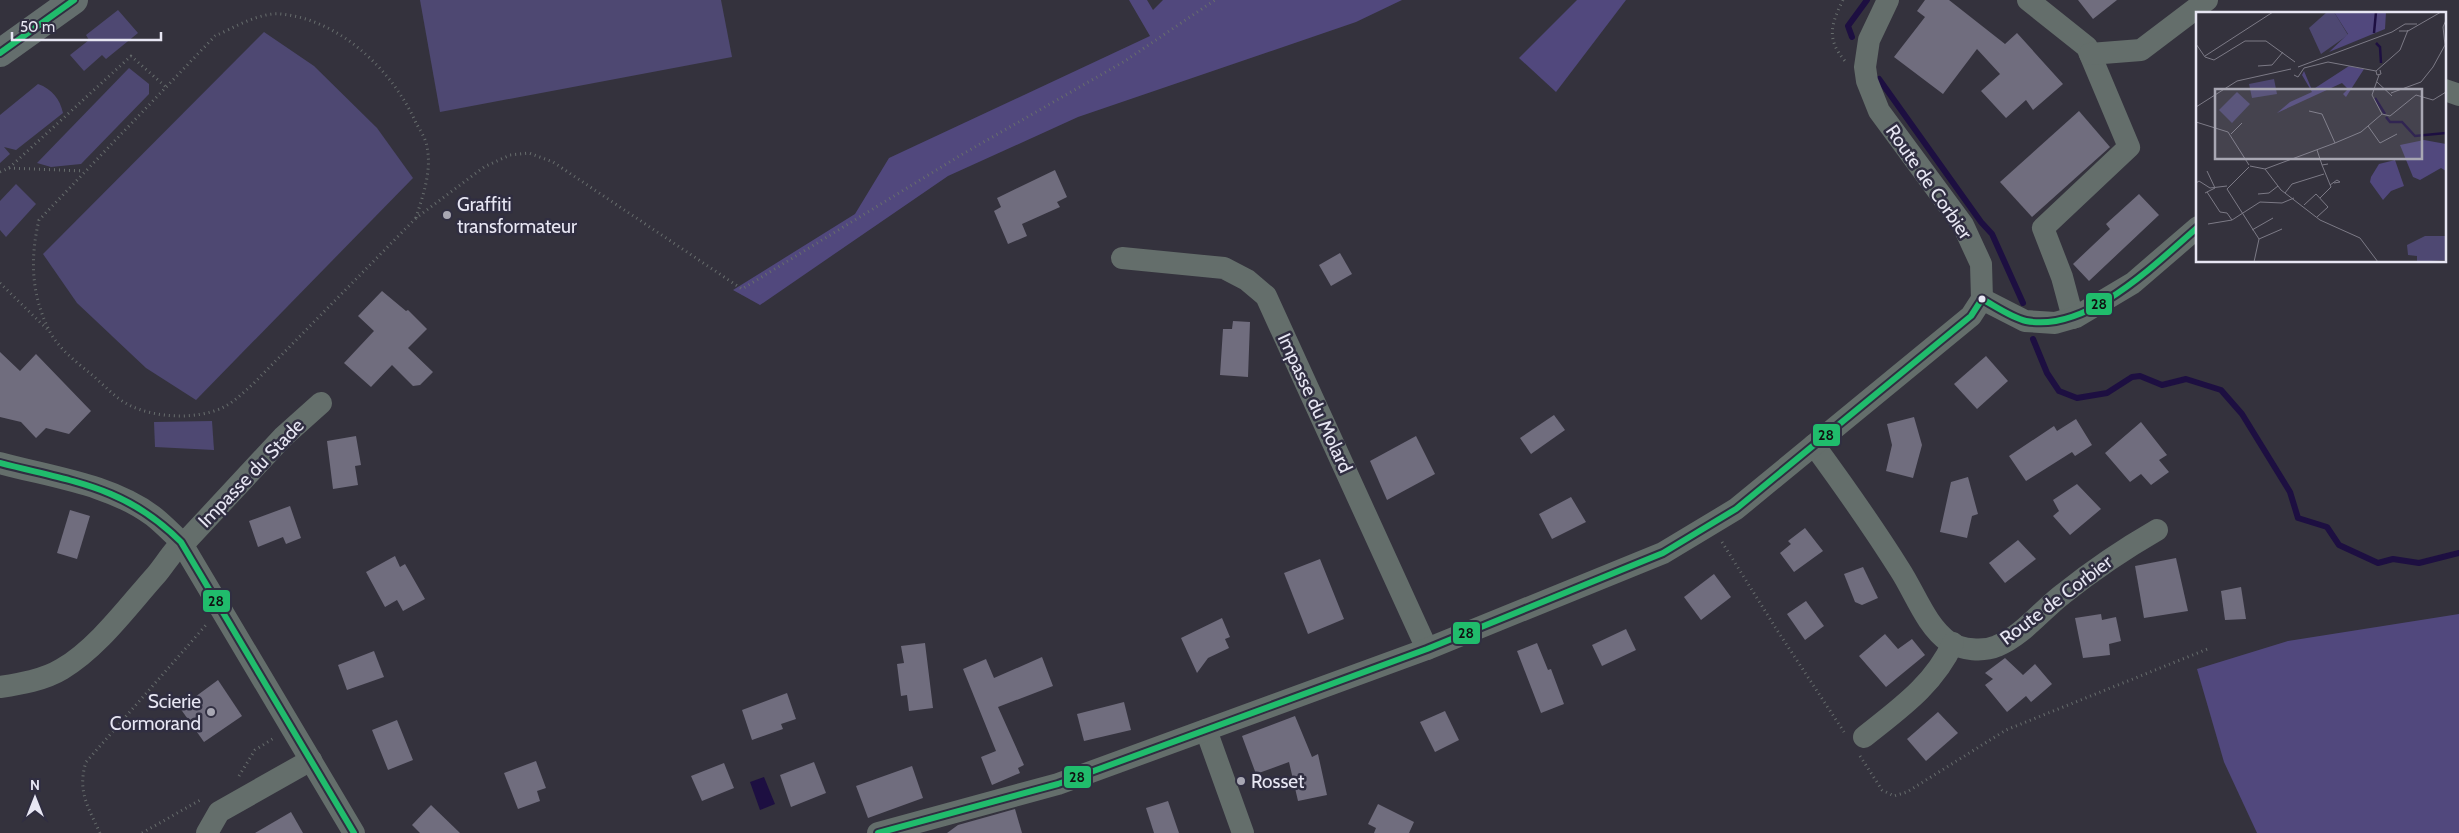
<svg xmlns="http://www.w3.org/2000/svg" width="2459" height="833" viewBox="0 0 2459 833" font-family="Cabin,sans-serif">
<rect width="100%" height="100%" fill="#34323d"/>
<g fill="#4e4872">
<polygon points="420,0 721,0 732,57 440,112"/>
<polygon points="118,10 138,33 106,59 102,55 84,71 70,55 89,40 86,35"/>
<polygon points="264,32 314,66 377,128 413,178 196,400 146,368 77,303 43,254"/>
<polygon points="129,68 149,84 149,94 81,164 51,167 37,163"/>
<path d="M38 84C52 89 60 99 63 113L16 150 4 147 10 154 0 163V115Z"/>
<polygon points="16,184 36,204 6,237 0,230 0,201"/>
<polygon points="212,421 214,450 155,447 154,422"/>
</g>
<g fill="#51487d">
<polygon points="1129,0 1147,0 1153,10 1163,0 1402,0 1356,22 1078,117 948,176 760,305 733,290 855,214 889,158 1150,36"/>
<polygon points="1577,0 1626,0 1556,92 1519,58"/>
<polygon points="2459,614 2459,833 2257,833 2224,762 2197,669 2288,641"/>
</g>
<polygon fill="#1d0f41" points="764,777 775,804 760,810 750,782"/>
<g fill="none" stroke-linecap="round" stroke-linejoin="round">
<g stroke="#1d0f41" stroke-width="6">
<polyline points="1852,37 1848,26 1867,0"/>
<polyline points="1879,79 1981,222 1992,234 2023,303"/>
<polyline points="2033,339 2047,373 2059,391 2077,398 2107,393 2132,377 2140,376 2162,385 2186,379 2221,390 2242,414 2290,492 2298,518 2327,527 2339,545 2378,563 2393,559 2419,563 2459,553"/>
</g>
</g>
<g fill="#706d7e">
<polygon points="1925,0 1949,0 2005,44 2017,33 2063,84 2033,110 2026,100 2006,118 1981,91 2000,74 1977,49 1943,94 1894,57 1925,17 1917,11"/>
<polygon points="2078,0 2117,0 2093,19"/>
<polygon points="2079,111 2110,147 2032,217 2000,182"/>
<polygon points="1055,170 1067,197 1057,202 1060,207 1022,224 1027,236 1008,244 994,211 1001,207 997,198"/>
<polygon points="2139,194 2159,215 2089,281 2073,264 2110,229 2106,224"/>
<polygon points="1340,253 1352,274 1331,286 1319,265"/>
<polygon points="382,291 406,311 408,310 427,329 408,348 433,372 420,385 413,386 392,365 371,387 344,363 374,331 358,316"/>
<polygon points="1233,321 1250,322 1248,377 1220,375 1223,329 1232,329"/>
<polygon points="0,352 20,371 36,354 91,411 69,434 46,428 36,438 21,422 0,417"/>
<polygon points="1986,356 2008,381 1977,409 1954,384"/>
<polygon points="1554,415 1565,430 1531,454 1520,438"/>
<polygon points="1914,417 1922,445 1913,478 1886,471 1892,445 1887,424"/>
<polygon points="2076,419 2092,445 2075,456 2072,452 2026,481 2009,456 2054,426 2057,431"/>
<polygon points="2141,422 2167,455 2159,460 2169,472 2151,485 2141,474 2130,482 2105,453"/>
<polygon points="356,436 361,465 355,466 358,485 333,489 327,441"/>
<polygon points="1416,436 1435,474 1387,500 1370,461"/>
<polygon points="1968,477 1978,514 1972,516 1967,538 1940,532 1951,482"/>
<polygon points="2077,484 2101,509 2070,535 2053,516 2059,511 2053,500"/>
<polygon points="1571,497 1586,522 1552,539 1539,514"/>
<polygon points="290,506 301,538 286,544 283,537 258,547 249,521"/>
<polygon points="70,510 90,516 77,559 57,553"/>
<polygon points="1805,528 1823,551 1794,572 1780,553 1791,544 1788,541"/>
<polygon points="2018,540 2036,559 2005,583 1989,563"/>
<polygon points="395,556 400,567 405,564 425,599 403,611 397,600 385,607 366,572"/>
<polygon points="2176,558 2188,611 2144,618 2135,566"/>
<polygon points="1320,559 1344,619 1308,634 1284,573"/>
<polygon points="1863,567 1878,598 1862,605 1855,602 1844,574"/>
<polygon points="1714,574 1731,597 1701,620 1684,597"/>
<polygon points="2241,587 2246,619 2225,620 2221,591"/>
<polygon points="1806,601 1824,626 1805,640 1787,614"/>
<polygon points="2101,614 2102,620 2116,617 2121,641 2109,644 2110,655 2083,658 2075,618"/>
<polygon points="1222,618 1230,637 1225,639 1229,648 1208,658 1197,673 1181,638"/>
<polygon points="1626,629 1636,650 1602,666 1592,645"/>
<polygon points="1885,634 1898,649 1912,639 1925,655 1886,687 1859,656"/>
<polygon points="925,643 933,708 909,711 907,695 901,696 897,664 904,663 901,646"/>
<polygon points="1537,643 1548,670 1551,669 1564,704 1541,713 1517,651"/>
<polygon points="374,651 384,677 347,690 338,665"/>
<polygon points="1042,657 1053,686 998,707 1024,765 1018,768 1020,773 992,785 981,757 996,751 963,669 986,659 994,678"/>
<polygon points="2005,658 2023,675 2035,664 2052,684 2031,702 2026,696 2007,712 1985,685 1993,679 1985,673"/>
<polygon points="218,680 242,716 204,742 180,708"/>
<polygon points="787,693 796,719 781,724 783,729 752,740 742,710"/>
<polygon points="1124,702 1131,730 1084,741 1077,714"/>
<polygon points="1445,711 1459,740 1435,752 1420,722"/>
<polygon points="1938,712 1958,733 1926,761 1907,739"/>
<polygon points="1295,716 1312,757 1318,754 1327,795 1298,801 1289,762 1256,774 1242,736"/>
<polygon points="397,720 413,760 388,770 372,730"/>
<polygon points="536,761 546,788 537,791 540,801 518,809 504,773"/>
<polygon points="814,762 826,793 791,807 780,775"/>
<polygon points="724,763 734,788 702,801 691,776"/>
<polygon points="912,766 923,798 868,818 856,786"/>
<polygon points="1168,801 1179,833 1154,833 1146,808"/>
<polygon points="1378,804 1414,822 1409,833 1374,833 1376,828 1368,824"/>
<polygon points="431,805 460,833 420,833 412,825"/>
<polygon points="1015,809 1022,833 947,833 958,825"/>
<polygon points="291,812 303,833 255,833"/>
</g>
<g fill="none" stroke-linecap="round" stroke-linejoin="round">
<g stroke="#676d6d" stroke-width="3" stroke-dasharray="1 4" stroke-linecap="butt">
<path d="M1843 0C1831 24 1826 39 1845 61"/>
<polyline points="9,168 84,171"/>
<polyline points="0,172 9,168 131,56 167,88"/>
<path d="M416 218C423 195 432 171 427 147 426 139 420 130 416 123 393 71 340 19 280 14 260 12 233 28 215 36L39 220C30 258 31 294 49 330 57 347 76 362 91 374 103 384 115 398 129 405 155 418 195 420 222 408 234 402 244 392 254 383L416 218 484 167 510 155 529 153 553 162 742 289 961 155 1125 61 1215 0"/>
<polyline points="0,283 47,329"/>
<polyline points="1722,542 1775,627 1844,732"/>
<polyline points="1860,756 1882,790 1894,796 1907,792 2006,730 2210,648"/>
<polyline points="239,776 255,750 274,738"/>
<path d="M100 833C88 807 77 791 86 762L206 625"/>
<polyline points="142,833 202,799"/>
</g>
<g stroke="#646e6b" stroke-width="22">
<polyline points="2028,0 2087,47 2129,147 2043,228 2062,277 2073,318"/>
<polyline points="2090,54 2141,50 2207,0"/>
<polyline points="2445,90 2459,95"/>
<polyline points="1122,258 1224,268 1247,280 1266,296 1427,649"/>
<polyline points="1982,299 2025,321 2055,323 2076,317 2133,283 2198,227"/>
<path d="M1814 445C1844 486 1873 527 1900 570 1915 593 1926 626 1949 642 1962 650 1983 652 1997 646 2022 636 2042 610 2063 594 2093 570 2124 549 2157 530"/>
<path d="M0 463C51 477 110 484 153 516 163 524 172 533 181 542L354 833"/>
<path d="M0 687C20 684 44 680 62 669 98 648 129 605 156 575 167 562 175 546 189 538L283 437 321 403"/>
<polyline points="1206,730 1243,833"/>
<path d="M1864 737C1899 709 1934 685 1953 643"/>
<polyline points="207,833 219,812 311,760"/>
<polyline points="878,833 1058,784 1427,649 1663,553 1736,509 1971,316 1982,299 1981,264 1963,225 1879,111 1867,81 1865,67 1869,40 1888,0"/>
</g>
<polyline stroke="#646e6d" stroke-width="28" points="0,53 74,0"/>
<defs>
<g id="bus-1">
<polyline points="0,53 74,0"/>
<path d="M1982 299C1995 306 2012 318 2026 321 2087 333 2155 264 2198 227"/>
<path d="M0 463C73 482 125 486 181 542L354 833"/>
<polyline points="878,833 1058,784 1427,649 1663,553 1736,509 1971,316 1982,299"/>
</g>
</defs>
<use href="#bus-1" stroke="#302e41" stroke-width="10"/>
<use href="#bus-1" stroke="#20bc6c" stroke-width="6"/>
</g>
<g fill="#a8a7b3" stroke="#302e41" stroke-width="2">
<circle cx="447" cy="215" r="5"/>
<circle cx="211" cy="712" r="5"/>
<circle cx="1241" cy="781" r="5"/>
</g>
<circle fill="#e7e6f3" stroke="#302e41" stroke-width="2" cx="1982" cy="299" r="4.5"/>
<g text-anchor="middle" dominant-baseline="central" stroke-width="5" stroke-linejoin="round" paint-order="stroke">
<g font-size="19" fill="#e7e6f3" stroke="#302e41">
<text transform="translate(1929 182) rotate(55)">Route de Corbier</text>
<text transform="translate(1315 403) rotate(65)">Impasse du Molard</text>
<text transform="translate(251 473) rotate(-46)">Impasse du Stade</text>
<text transform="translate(2056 600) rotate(-37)">Route de Corbier</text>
</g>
<g font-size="19" fill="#e7e6f3" stroke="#302e41" text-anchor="start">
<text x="457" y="204">Graffiti<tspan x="457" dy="22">transformateur</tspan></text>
<text x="201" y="701" text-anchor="end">Scierie<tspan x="201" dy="22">Cormorand</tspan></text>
<text x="1251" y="781">Rosset</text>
</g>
</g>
<g transform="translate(2196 12)">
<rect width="250" height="250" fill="#34323d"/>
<path d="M131 0H138L152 23 125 42 113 16ZM78 67 81 82 56 86 53 72ZM41 80 54 92 36 111 23 98ZM229 224H250V248L221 250V244L212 243 211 233Z" fill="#4e4872"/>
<path d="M138 0H190L189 17 133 40 152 22ZM153 54 168 57 150 85 147 82 152 77 146 71 81 101 94 90 116 80 106 63 108 59 116 78ZM228 128 250 132V159L245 156 224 168 217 165 204 133ZM199 148 208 174 195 179 187 188 174 170 175 165 183 152Z" fill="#51487d"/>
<path fill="none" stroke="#1d0f41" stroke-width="2.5" d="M178 21 180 0M180 31 184 35 185 51M179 86 189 102M190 105 194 110H206L219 124 250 121"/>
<path fill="none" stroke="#7c7a86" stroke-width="1" d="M203 19H212L245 0M0 32 9 45 18 48 49 29H70L99 50M9 44 77 0M62 54 76 53 87 40M102 55 196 20 209 12H221M184 58 185 62 181 63 180 59 204 38 212 18M98 63 102 65 108 56 132 50 180 59M183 63 176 83 186 102M181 70 196 84M195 81 225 70 237 55 249 33 247 15 250 8M0 95 41 69 95 57M113 99 126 102 139 131M186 102 194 104 220 83 237 88 250 80M0 110 32 120 53 153M172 114 184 131 201 122M35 122 46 111M121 138 126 153 132 152M54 154 69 157 139 131 165 120 186 102M53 155 31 177 63 227 58 250M69 157 85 178 124 208 164 226 182 250M0 171 3 169 14 176 31 174M134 173 141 168 144 170 138 171M11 180 24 200 31 201 36 208M9 181 19 176 11 159M89 181 96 172 128 162M62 182 73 181 82 174M124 186 135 175 126 153M108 193 120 182 132 195 121 205M12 212 36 208 64 190 86 191 98 186M56 218 77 206M63 227 86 217"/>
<path fill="#a8a7b3" fill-opacity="0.15" stroke="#a8a7b3" stroke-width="2.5" d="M19 77H226V147H19Z"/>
<rect width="250" height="250" fill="none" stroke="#e7e6f3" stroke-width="2.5"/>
</g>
<g stroke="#302e41" stroke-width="2">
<rect x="2085" y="292" width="28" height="24" rx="5" fill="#20bc6c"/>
<rect x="1812" y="423" width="29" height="24" rx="5" fill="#20bc6c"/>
<rect x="202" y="589" width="29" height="24" rx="5" fill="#20bc6c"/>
<rect x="1452" y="621" width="29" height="24" rx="5" fill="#20bc6c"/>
<rect x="1063" y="765" width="29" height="24" rx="5" fill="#20bc6c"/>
</g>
<g font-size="14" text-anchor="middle" font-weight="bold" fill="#111">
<text x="2099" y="309">28</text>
<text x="1826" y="440">28</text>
<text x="216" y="606">28</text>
<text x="1466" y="638">28</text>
<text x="1077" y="782">28</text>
</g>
<g transform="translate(35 798)" stroke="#302e41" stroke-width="4" paint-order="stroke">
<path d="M0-4L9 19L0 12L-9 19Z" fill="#e7e6f3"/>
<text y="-8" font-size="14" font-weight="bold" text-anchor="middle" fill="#e7e6f3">N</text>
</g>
<path d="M12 32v8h149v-8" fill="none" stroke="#e7e6f3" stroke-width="2.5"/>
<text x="20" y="32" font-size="15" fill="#e7e6f3" stroke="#302e41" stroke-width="4" paint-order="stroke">50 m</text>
</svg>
